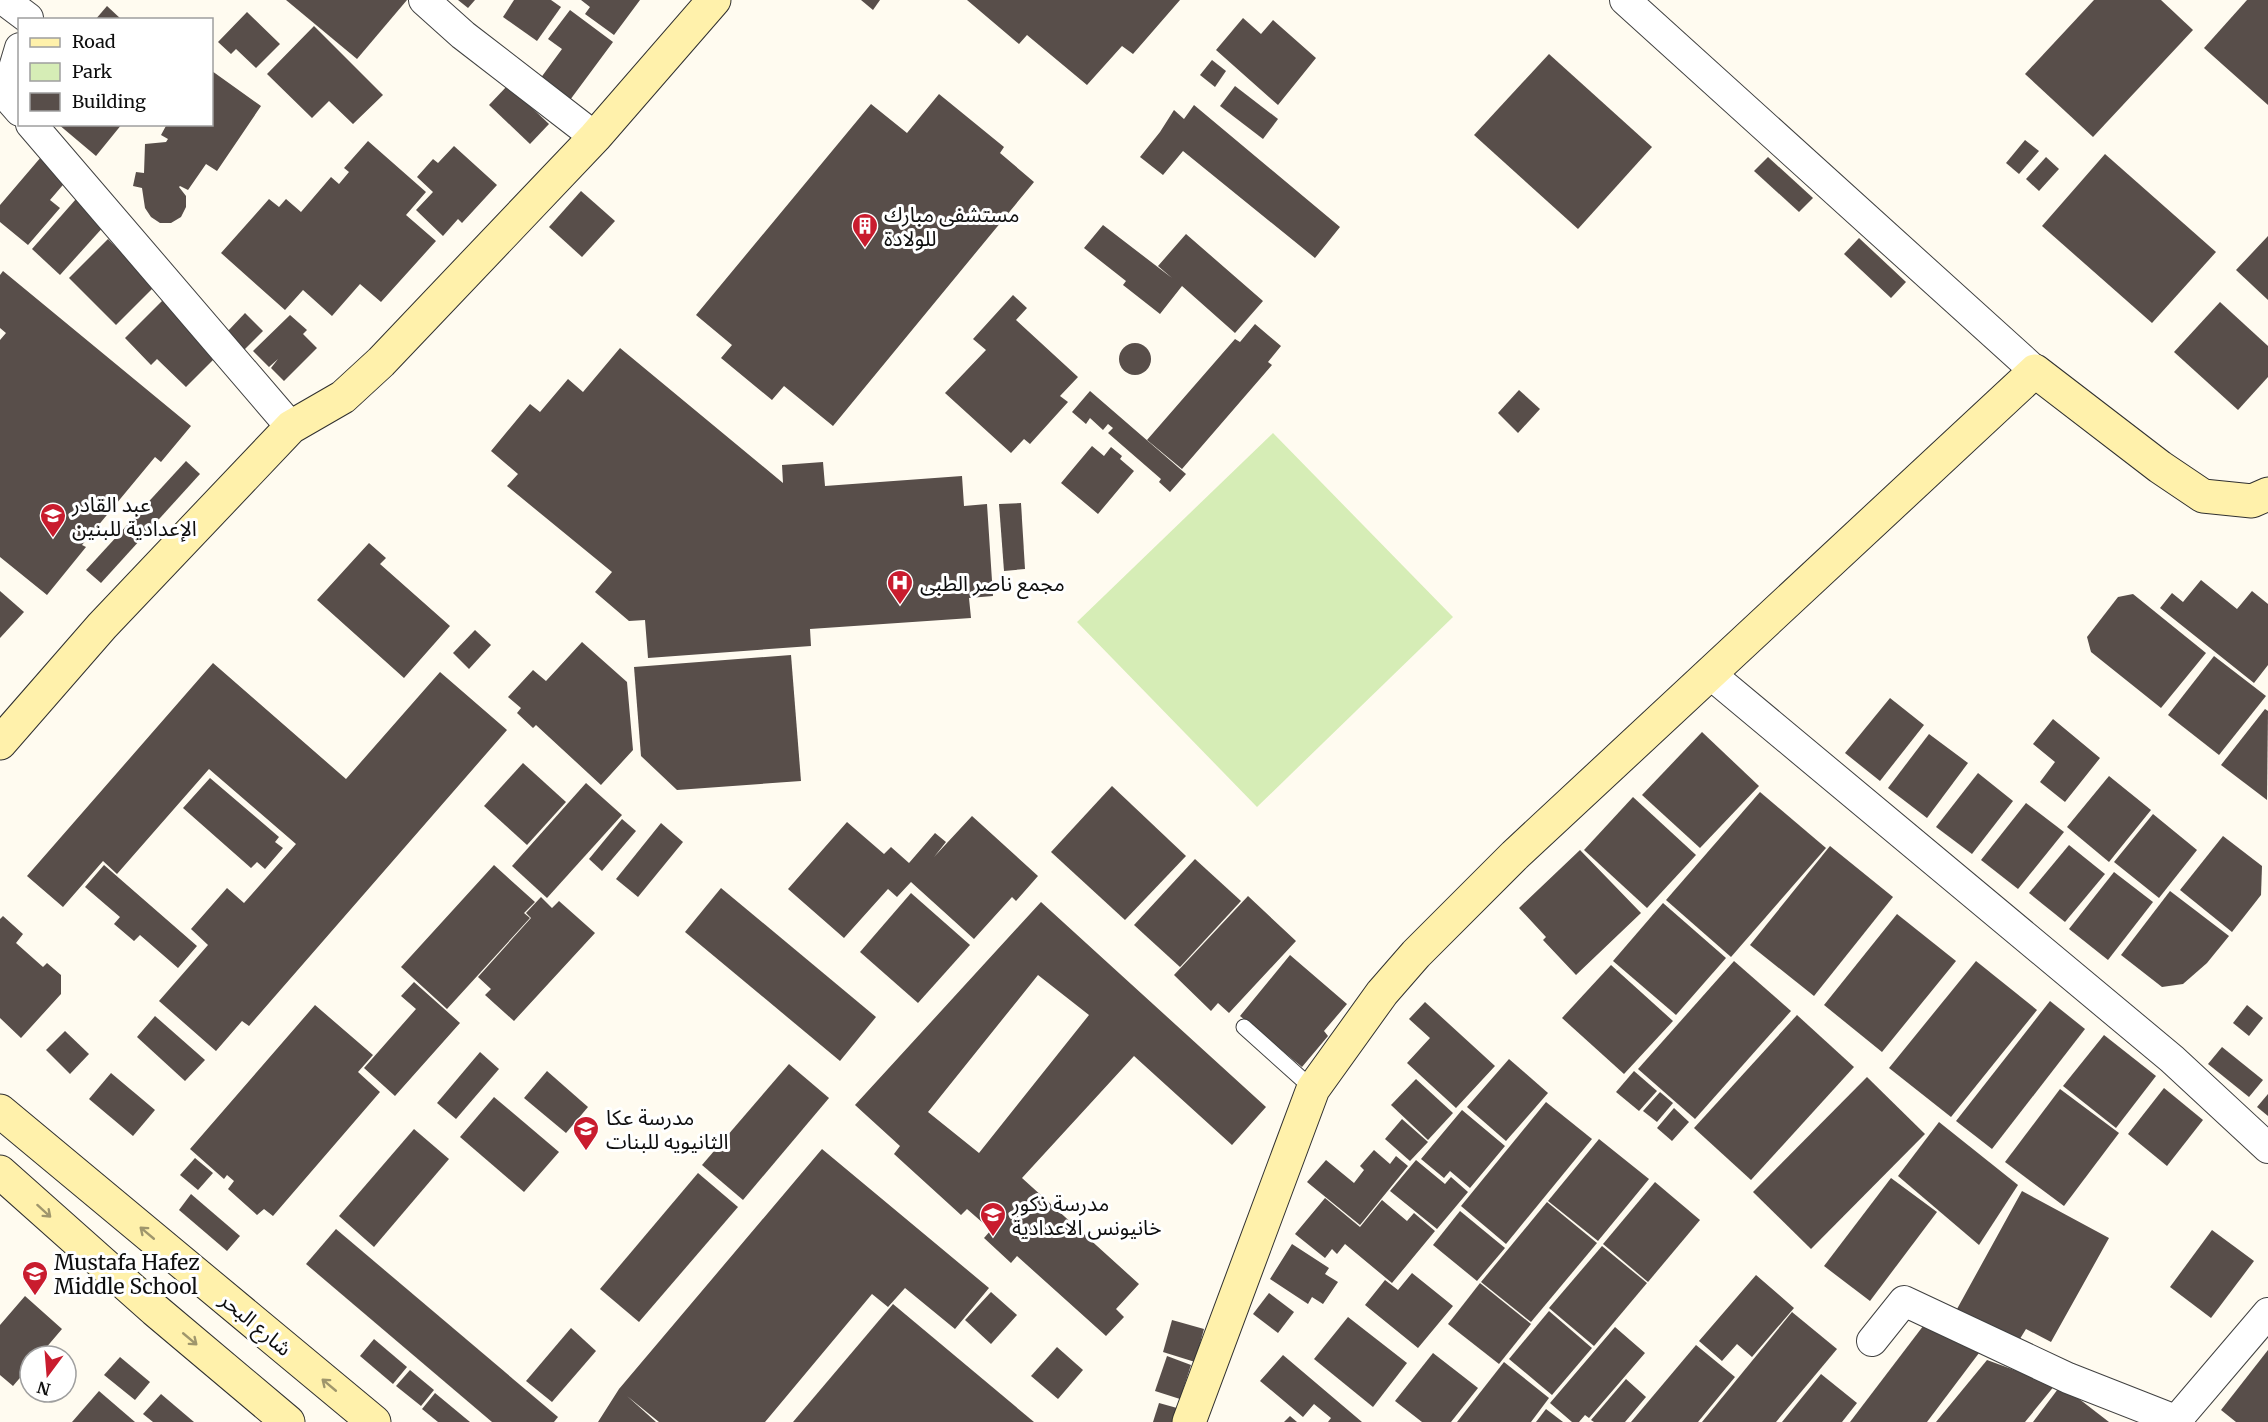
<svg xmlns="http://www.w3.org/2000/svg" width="2268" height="1422" viewBox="0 0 2268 1422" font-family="Merriweather,'Noto Sans Arabic',serif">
<rect width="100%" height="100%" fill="#fffbf0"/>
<polygon fill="#d6edb6" points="1273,433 1453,617 1257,807 1077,622"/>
<g fill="#584e4a" fill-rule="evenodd">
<polygon points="286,0 407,0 357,59"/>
<polygon points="458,0 475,0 468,8"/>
<polygon points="514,0 551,0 561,7 537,41 503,17"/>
<polygon points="581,0 640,0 614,35 585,14 590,7"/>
<polygon points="861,0 880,0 873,10"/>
<polygon points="967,0 1180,0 1133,54 1122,46 1087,85 1027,35 1019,44"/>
<polygon points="2094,0 2161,0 2193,30 2093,137 2025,74"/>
<polygon points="2247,0 2268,0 2268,105 2204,48"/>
<polygon points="107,6 122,20 95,20"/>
<polygon points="570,10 613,42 570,100 540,79 562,49 548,39"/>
<polygon points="247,12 280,44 256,68 236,49 231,54 218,42"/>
<polygon points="1243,18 1261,34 1273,20 1316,58 1278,105 1216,50"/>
<polygon points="314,26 383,95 353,124 329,101 312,118 267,74"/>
<polygon points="1549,54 1652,147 1578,229 1474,135"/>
<polygon points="1212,60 1226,71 1215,87 1200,75"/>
<polygon points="212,71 261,106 217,171 206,164 188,190 180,186 179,187 186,196 186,207 181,217 171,223 160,223 151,217 145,208 142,188 133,186 136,172 144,173 145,144 166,142 168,139 161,135 167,124 212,124"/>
<polygon points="508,85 549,124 530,144 489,105"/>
<polygon points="1235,86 1278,119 1263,139 1220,106"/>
<polygon points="939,94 1004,147 1000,153 1034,182 833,426 784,386 772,400 721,358 732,345 696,315 871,104 907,133"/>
<polygon points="1194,105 1340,227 1315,258 1183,151 1163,175 1140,157 1160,132 1174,110 1184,119"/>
<polygon points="58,124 122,124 96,156"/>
<polygon points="2025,140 2039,151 2019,174 2006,163"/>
<polygon points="368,141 426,192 406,215 436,241 381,302 360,284 332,316 303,290 285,310 221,253 269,199 279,207 286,199 301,212 331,177 339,184 349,172 344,168"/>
<polygon points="454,146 497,185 462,223 458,219 443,236 416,210 433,192 417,177 433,159 438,163"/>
<polygon points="2105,154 2216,252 2152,323 2042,226"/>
<polygon points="41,157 68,179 50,200 60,208 28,245 0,222 0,205"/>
<polygon points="1768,157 1813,198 1799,212 1754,171"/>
<polygon points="2046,157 2059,169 2039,191 2026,179"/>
<polygon points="581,191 615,221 582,257 549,227"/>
<polygon points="76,199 105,225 60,275 32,249"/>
<polygon points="1103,225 1172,278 1158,266 1186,234 1263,301 1235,333 1182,286 1160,314 1123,285 1126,281 1084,248"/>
<polygon points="2268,236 2268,300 2236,270"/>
<polygon points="1859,238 1906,282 1891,298 1844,254"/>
<polygon points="108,239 155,286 116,325 69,278"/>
<polygon points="3,271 191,426 161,462 155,457 82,545 86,547 47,595 0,557 0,340 6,333 0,328 0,275"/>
<polygon points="1013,295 1027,308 1016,320 1078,377 1060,396 1068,402 1030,444 1024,439 1011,453 945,393 986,350 973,339"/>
<polygon points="166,297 218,355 186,387 157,359 151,365 125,338"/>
<polygon points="2220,302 2268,346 2268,377 2238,410 2174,352"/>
<polygon points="245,313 263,331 244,350 227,332"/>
<polygon points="290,315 307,330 303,334 317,348 284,381 271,368 278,359 269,367 253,351"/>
<polygon points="1255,324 1281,346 1268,362 1272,365 1182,469 1147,440 1235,339 1240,342"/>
<circle cx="1135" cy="359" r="16"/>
<polygon points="620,348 783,483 782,465 823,462 825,486 962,476 964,506 987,504 993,596 969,598 971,618 810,629 811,646 648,658 645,620 629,621 595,592 612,572 507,486 518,474 491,451 530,404 540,412 568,379 583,392"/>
<polygon points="1519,390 1540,409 1518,433 1498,413"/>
<polygon points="1090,391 1186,474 1170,492 1159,482 1161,479 1108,433 1113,428 1108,424 1103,430 1090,418 1086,424 1072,412"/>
<polygon points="1092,446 1104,456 1111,447 1122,456 1120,459 1134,471 1098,514 1061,483"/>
<polygon points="186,461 200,474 101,583 86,570"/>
<polygon points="1021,503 1025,569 1004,571 999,504"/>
<polygon points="369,543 386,558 380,564 450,626 404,678 317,600"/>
<polygon points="2201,580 2237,609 2252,591 2268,604 2268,665 2254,683 2160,608 2172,593 2183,602"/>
<polygon points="0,591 24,612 0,638"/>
<polygon points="2133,594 2206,653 2161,708 2091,652 2087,637 2118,597"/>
<polygon points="475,630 491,645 469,669 453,653"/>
<polygon points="582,642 627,682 633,750 601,785 536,725 533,728 517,713 521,708 508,697 533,670 546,681"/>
<polygon points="791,655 801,781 677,790 641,756 634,667"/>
<polygon points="2214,656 2266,696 2219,755 2168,715"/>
<polygon points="213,663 346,779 440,672 507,730 249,1026 242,1021 216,1051 159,1001 208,945 191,929 227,888 244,903 296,844 209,769 117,874 103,861 63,907 27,876"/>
<polygon points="1890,698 1924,725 1880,781 1845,753"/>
<polygon points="2265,709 2268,711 2267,800 2221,765"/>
<polygon points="2053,719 2100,758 2065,802 2040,782 2055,762 2033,744"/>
<polygon points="1702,732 1759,786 1700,848 1642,795"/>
<polygon points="1929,734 1968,763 1927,818 1888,788"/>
<polygon points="523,763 566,802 527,845 484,806"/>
<polygon points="1978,773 2013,801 1972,854 1936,827"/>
<polygon points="2109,776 2151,810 2109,862 2067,827"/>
<polygon points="210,778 279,837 275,842 283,848 265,869 257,862 251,868 183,808"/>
<polygon points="586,783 622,815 547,898 512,866"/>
<polygon points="1112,786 1186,856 1125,920 1051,852"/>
<polygon points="1760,792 1826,848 1731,957 1666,900"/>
<polygon points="1633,797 1696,855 1647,908 1584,850"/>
<polygon points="2026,803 2064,832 2018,889 1981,860"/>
<polygon points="2153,814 2197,850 2159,898 2114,862"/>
<polygon points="972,816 1038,876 1016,901 1012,897 974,939 911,882 897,897 888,889 844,938 788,889 847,822 884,854 891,847 909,863 935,833 946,842 934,857"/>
<polygon points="622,819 636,831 602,871 589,859"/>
<polygon points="661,823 683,842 638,897 616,879"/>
<polygon points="2223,836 2262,866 2261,895 2232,932 2180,890"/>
<polygon points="2069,845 2105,874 2065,922 2029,893"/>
<polygon points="1830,846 1893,897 1814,996 1750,945"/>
<polygon points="1580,850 1641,913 1576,975 1543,940 1546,937 1519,908"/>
<polygon points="1195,859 1241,901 1180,967 1134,925"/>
<polygon points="104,865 197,946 178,968 140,935 134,941 114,924 120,917 85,887"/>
<polygon points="494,865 535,902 524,913 530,918 447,1009 401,967"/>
<polygon points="2114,872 2153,902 2108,960 2069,929"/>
<polygon points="721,888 876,1017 840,1061 685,932"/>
<polygon points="2170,891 2229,936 2207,963 2183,984 2162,987 2121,955"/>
<polygon points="911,893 970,945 918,1003 860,952"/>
<polygon points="1248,896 1296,941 1229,1013 1218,1003 1211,1011 1174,975"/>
<polygon points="541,897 552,908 559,901 595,933 514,1021 485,995 491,989 478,977 531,918 526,913"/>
<path d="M1041 902 1266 1107 1232 1145 1134 1056 1022 1178 1139 1284 1116 1309 1124 1317 1106 1336 1017 1256 1011 1263 984 1238 991 1230 967 1209 961 1215 894 1154 900 1146 855 1105ZM1038 975 1089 1015 979 1153 928 1112Z"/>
<polygon points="1663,903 1726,958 1676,1015 1613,961"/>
<polygon points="1897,914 1956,961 1882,1052 1824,1005"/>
<polygon points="3,916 23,934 16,943 43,967 47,963 61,975 61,994 21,1038 0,1018 0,919"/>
<polygon points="1290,955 1347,1004 1324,1031 1328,1036 1302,1067 1240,1016"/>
<polygon points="1734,961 1791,1011 1695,1119 1638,1069"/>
<polygon points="1976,961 2037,1010 1951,1117 1889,1068"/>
<polygon points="1611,965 1673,1021 1624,1074 1562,1018"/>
<polygon points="414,982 460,1023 395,1096 364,1068 416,1009 401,996"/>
<polygon points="2050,1001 2085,1029 1992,1149 1956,1121"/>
<polygon points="1425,1002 1495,1066 1456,1108 1407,1063 1430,1038 1409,1019"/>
<polygon points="315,1005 373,1055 358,1072 380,1092 273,1216 264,1209 257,1215 228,1189 234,1181 227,1175 224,1179 190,1149"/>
<polygon points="2247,1005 2263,1018 2249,1036 2233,1023"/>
<polygon points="1797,1015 1854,1067 1751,1180 1694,1128"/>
<polygon points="155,1016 205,1060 185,1081 137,1037"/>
<polygon points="65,1031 89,1054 70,1074 46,1050"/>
<polygon points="2104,1035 2156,1076 2116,1128 2063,1086"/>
<polygon points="2222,1047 2263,1080 2249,1097 2208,1064"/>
<polygon points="480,1052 499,1069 456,1119 437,1103"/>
<polygon points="1509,1059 1548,1093 1506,1141 1467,1107"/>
<polygon points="789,1064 829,1098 743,1200 702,1165"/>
<polygon points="547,1071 588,1107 566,1133 524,1098"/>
<polygon points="1634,1071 1657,1091 1639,1111 1616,1092"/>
<polygon points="111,1073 155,1110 133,1136 89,1099"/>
<polygon points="1867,1077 1925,1134 1811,1249 1753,1192"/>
<polygon points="1416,1079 1453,1113 1428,1140 1391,1105"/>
<polygon points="2164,1088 2203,1120 2167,1166 2128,1134"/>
<polygon points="2060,1089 2119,1133 2064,1206 2005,1162"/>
<polygon points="1660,1092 1673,1103 1657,1122 1643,1111"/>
<polygon points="2268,1094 2268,1116 2257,1107"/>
<polygon points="494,1097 559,1152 524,1192 460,1137"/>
<polygon points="1546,1102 1592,1139 1506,1244 1461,1206"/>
<polygon points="1674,1108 1689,1122 1672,1141 1657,1128"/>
<polygon points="1462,1110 1505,1146 1470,1188 1450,1171 1444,1178 1421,1159"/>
<polygon points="1402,1119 1428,1142 1410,1161 1385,1139"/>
<polygon points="1939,1122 2018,1185 1979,1245 1898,1176"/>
<polygon points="414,1129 449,1159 374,1247 339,1216"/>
<polygon points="1599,1139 1649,1179 1598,1241 1548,1201"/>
<polygon points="822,1149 989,1288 955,1329 905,1288 888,1307 872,1294 765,1422 659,1422 627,1396 656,1422 598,1422 619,1389"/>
<polygon points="1374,1150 1390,1164 1396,1156 1408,1166 1360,1225 1307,1182 1326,1160 1354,1183 1364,1170 1360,1166"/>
<polygon points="195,1158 213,1173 198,1190 180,1175"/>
<polygon points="1416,1160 1445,1184 1451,1177 1468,1192 1437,1229 1390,1191"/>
<polygon points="698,1173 738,1207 639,1322 600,1289"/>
<polygon points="1891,1178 1937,1212 1870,1301 1824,1266"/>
<polygon points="1655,1182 1700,1220 1648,1282 1603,1244"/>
<polygon points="2022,1191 2109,1238 2051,1342 2026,1329 2018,1342 1957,1309"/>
<polygon points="191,1194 240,1236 227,1251 179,1210"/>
<polygon points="1325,1198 1360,1227 1382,1200 1407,1221 1414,1213 1435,1231 1392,1283 1345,1244 1337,1254 1332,1249 1325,1258 1295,1234"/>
<polygon points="1547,1202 1597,1243 1531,1322 1481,1282"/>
<polygon points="1460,1211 1505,1248 1477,1281 1433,1245"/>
<polygon points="336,1229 558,1417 554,1422 492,1422 306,1264"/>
<polygon points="2212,1230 2254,1261 2211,1318 2170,1287"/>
<polygon points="1292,1244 1329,1268 1325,1274 1338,1282 1323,1304 1312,1297 1308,1304 1270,1279"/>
<polygon points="1602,1246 1647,1283 1594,1346 1549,1308"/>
<polygon points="1412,1273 1453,1306 1418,1348 1365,1305 1385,1280 1398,1290"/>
<polygon points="1756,1275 1794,1308 1752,1357 1737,1344 1722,1361 1699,1341"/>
<polygon points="1480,1283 1531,1324 1499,1364 1448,1324"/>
<polygon points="991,1292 1017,1315 991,1344 965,1320"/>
<polygon points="1269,1293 1294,1312 1278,1333 1253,1314"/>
<polygon points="25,1296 62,1329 39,1356 30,1356 30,1366 13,1386 0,1375 0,1325"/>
<polygon points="893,1304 1034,1422 793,1422"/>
<polygon points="1549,1311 1592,1348 1552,1395 1509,1359"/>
<polygon points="1792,1312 1837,1349 1776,1422 1702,1422"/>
<polygon points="1348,1317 1407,1363 1373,1407 1314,1359"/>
<polygon points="1930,1317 1979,1353 1927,1422 1850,1422"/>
<polygon points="1172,1320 1204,1329 1195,1362 1163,1352"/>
<polygon points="1615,1327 1645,1353 1589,1418 1585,1415 1579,1422 1572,1422 1550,1403"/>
<polygon points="571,1328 596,1351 552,1402 526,1381"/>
<polygon points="374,1339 407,1367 393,1384 360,1356"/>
<polygon points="1696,1345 1735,1377 1698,1422 1631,1422"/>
<polygon points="1057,1347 1083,1370 1058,1399 1031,1376"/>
<polygon points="2268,1350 2268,1422 2236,1422 2221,1410"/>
<polygon points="1433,1353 1478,1388 1451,1422 1422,1422 1395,1401"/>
<polygon points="1283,1355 1362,1422 1328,1422 1331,1418 1314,1404 1303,1417 1260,1381"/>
<polygon points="1167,1356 1191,1365 1180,1399 1155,1391"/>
<polygon points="120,1357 150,1382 135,1400 104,1375"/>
<polygon points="1987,1360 2055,1385 2025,1422 1936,1422"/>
<polygon points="1504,1362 1549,1398 1531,1422 1457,1422"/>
<polygon points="410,1370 434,1390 421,1406 396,1386"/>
<polygon points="1821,1374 1857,1403 1842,1422 1782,1422"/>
<polygon points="1626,1379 1646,1397 1625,1422 1594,1422 1591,1420"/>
<polygon points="2061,1385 2109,1422 2033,1422"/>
<polygon points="99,1391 135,1422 72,1422"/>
<polygon points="435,1393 470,1422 438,1422 422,1409"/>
<polygon points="161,1394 194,1422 153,1422 143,1414"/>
<polygon points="1159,1403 1177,1408 1172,1422 1153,1422"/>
<polygon points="1546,1409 1563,1422 1536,1422"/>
<polygon points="1290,1416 1297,1422 1284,1422"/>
</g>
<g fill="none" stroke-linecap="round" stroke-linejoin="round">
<defs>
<polyline id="lane" points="1244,1027 1313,1089"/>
<g id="street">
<polyline points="4,0 28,18"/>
<polyline points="424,0 463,35 595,137"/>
<polyline points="1625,0 2035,371"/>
<polyline points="20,48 6,95 20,111"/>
<polyline points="31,124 291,427"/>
<polyline points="1709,673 2172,1059 2268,1148"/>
<polyline points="1872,1341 1904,1301 2068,1378 2180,1422"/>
<polyline points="2175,1422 2268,1313"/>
</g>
<g id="secondary">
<polyline points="0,743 102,626 291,427 343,397 381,362 595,137 714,0"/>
<polyline points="0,1111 374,1422"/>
<polyline points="0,1172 155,1310 288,1422"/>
<polyline points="1189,1422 1313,1089 1382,993 1416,954 1515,855 2035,371 2160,467 2203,496 2252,501 2268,494"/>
</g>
</defs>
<use href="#lane" stroke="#414141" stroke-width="17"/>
<use href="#street" stroke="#414141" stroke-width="32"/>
<use href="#secondary" stroke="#303030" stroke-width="35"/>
<use href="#lane" stroke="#fff" stroke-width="15"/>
<use href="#street" stroke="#fff" stroke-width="30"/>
<use href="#secondary" stroke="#fff1ab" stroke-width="33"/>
</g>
<defs><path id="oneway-shaft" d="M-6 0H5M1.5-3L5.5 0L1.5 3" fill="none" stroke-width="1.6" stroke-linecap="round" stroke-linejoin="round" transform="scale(1.5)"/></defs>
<g stroke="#9f966c">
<use href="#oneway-shaft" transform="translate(44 1211) rotate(42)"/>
<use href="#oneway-shaft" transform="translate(147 1233) rotate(-140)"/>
<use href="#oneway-shaft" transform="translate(190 1339) rotate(40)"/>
<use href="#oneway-shaft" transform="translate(329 1385) rotate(-140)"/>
</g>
<defs>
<symbol id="building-pin" viewBox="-11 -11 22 30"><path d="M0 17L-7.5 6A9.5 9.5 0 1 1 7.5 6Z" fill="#c91c2e" stroke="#fff"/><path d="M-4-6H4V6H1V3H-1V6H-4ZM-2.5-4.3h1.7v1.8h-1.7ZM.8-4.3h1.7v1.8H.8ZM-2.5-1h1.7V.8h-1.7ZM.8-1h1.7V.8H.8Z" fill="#fff"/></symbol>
<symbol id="school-pin" viewBox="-11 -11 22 30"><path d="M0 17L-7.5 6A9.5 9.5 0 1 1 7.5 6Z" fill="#c91c2e" stroke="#fff"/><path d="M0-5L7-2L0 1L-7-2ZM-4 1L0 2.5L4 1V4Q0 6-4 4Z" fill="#fff"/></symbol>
<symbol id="hospital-pin" viewBox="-11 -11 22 30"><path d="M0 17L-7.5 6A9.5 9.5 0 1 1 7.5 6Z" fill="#c91c2e" stroke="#fff"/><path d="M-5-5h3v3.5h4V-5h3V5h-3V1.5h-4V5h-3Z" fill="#fff"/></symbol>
</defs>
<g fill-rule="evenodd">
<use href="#building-pin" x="850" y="211" width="30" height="40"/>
<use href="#school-pin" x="38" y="501" width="30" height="40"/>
<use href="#hospital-pin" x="885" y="568" width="30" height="40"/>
<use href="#school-pin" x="571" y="1114" width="30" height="40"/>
<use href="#school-pin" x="978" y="1200" width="30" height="40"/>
<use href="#school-pin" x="20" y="1259" width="30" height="40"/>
</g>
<g text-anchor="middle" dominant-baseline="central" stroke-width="6" stroke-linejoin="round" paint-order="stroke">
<g font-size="21" fill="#0e0e0e" stroke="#fff" text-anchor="start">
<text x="884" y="214">مستشفى مبارك<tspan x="884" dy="24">للولادة</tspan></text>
<text x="72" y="504">عبد القادر<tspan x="72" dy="24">الإعدادية للبنين</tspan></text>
<text x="920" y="583">مجمع ناصر الطبى</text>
<text x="606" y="1117">مدرسة عكا<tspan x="606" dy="24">الثانيويه للبنات</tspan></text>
<text x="1012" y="1203">مدرسة ذكور<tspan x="1012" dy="24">خانيونس الاعدادية</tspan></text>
<text x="54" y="1262">Mustafa Hafez<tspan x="54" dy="24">Middle School</tspan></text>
</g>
<g font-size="21" fill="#0e0e0e" stroke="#fff">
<text transform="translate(256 1324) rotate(40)">شارع البحر</text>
</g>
</g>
<rect x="18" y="18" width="195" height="108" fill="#ffffff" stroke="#9f9f9f" stroke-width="1.5"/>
<rect x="30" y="38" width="30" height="9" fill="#fff1ab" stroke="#9f9f9f" stroke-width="1.5"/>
<text x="72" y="48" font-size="18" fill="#0e0e0e">Road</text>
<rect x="30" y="63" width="30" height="18" fill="#d6edb6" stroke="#9f9f9f" stroke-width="1.5"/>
<text x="72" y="78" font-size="18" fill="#0e0e0e">Park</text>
<rect x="30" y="93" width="30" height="18" fill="#584e4a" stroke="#9f9f9f" stroke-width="1.5"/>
<text x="72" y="108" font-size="18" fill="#0e0e0e">Building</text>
<g transform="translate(48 1374) rotate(196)"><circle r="28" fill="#ffffff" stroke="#9f9f9f" stroke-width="1.5"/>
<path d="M0-4.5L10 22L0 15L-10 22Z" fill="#c91c2e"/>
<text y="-9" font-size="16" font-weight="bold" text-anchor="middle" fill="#0e0e0e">N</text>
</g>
</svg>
